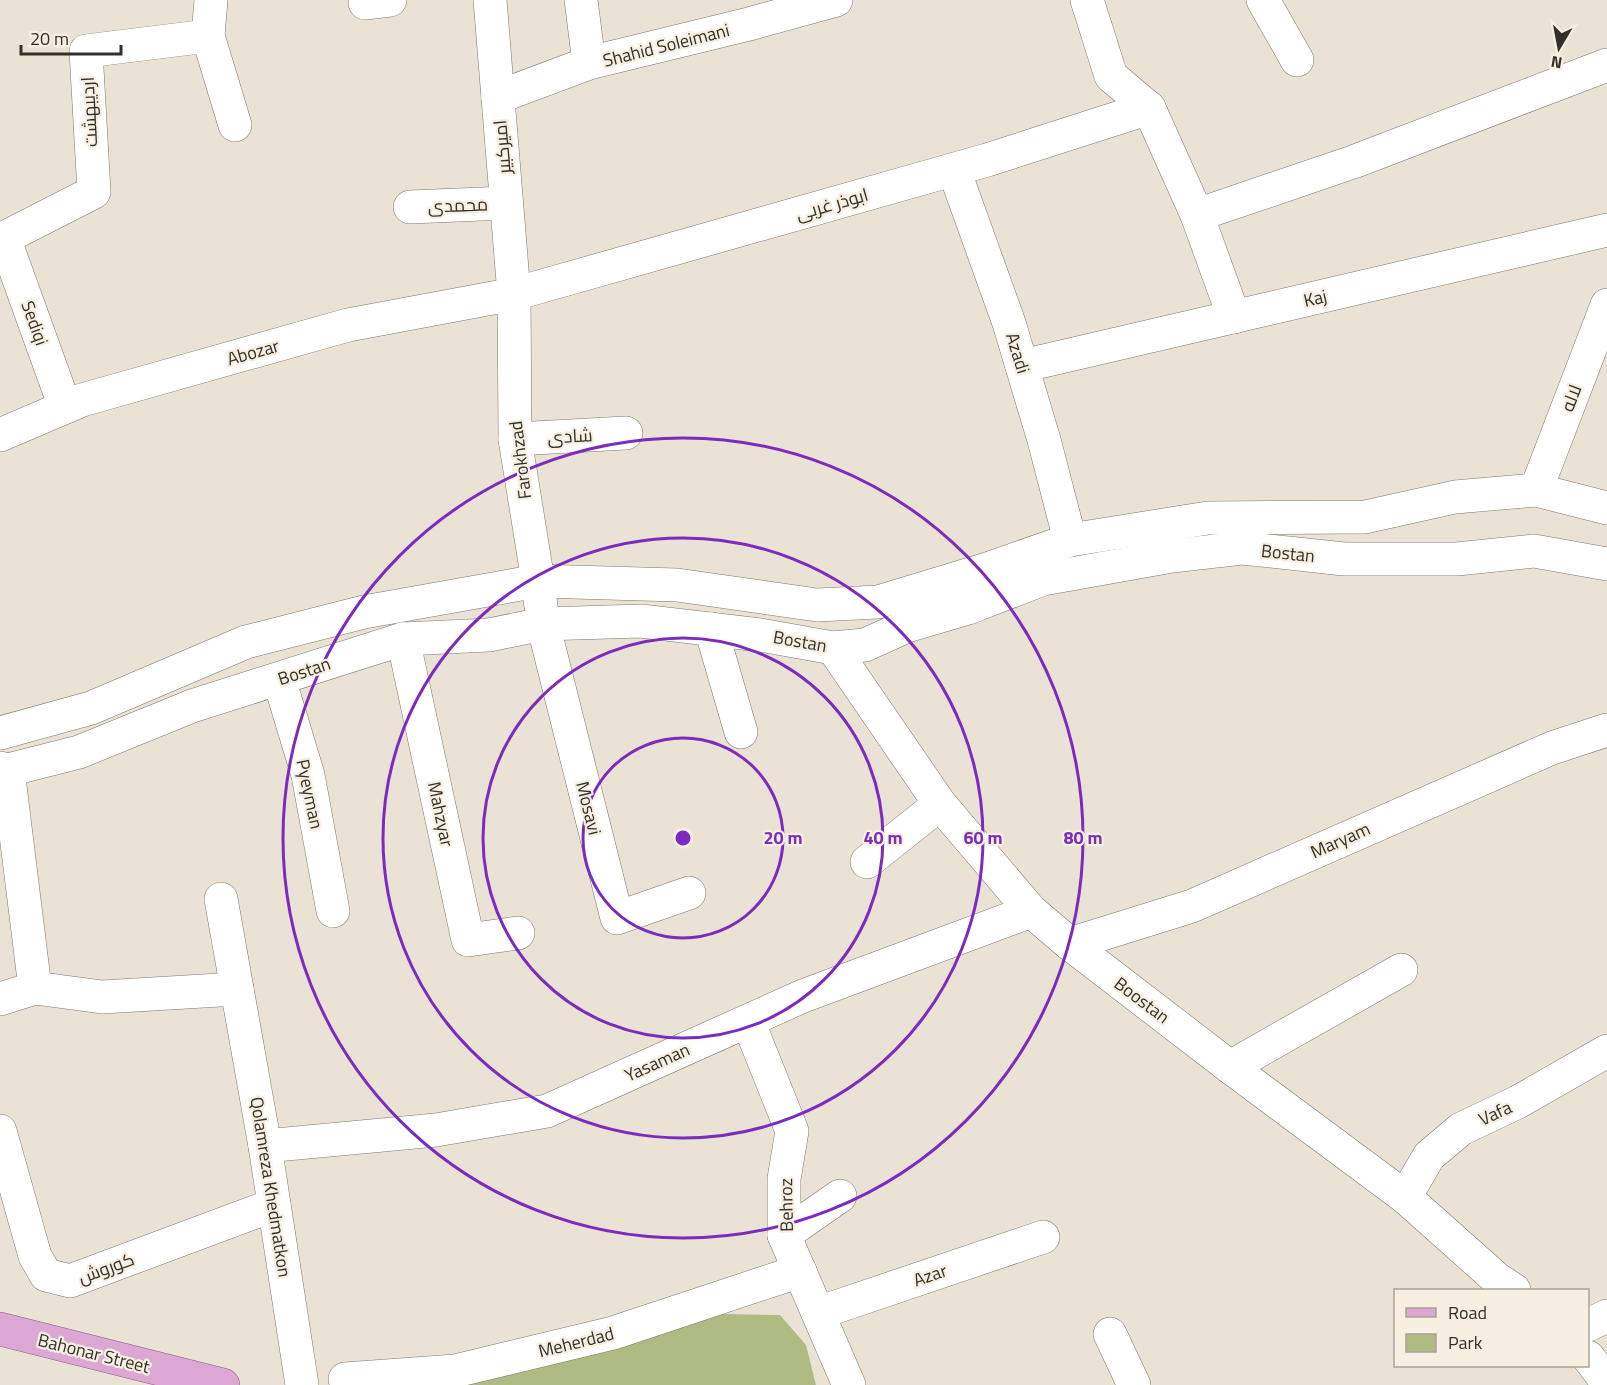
<svg xmlns="http://www.w3.org/2000/svg" width="1607" height="1385" viewBox="0 0 1607 1385" font-family="'Titillium Web',Cairo,sans-serif">
<rect width="100%" height="100%" fill="#e9e2d5"/>
<polygon fill="#b0bb83" points="721,1314 780,1315 806,1345 816,1385 414,1385"/>
<g fill="none" stroke-linecap="round" stroke-linejoin="round">
<defs>
<g id="minor">
<polyline points="211,0 208,36 235,125"/>
<polyline points="490,0 514,294 515,439 538,581 543,624 617,918 689,893"/>
<polyline points="581,0 589,63"/>
<polyline points="1087,0 1111,76 1149,108 1197,215 1234,317"/>
<polyline points="1263,0 1297,60"/>
<polyline points="365,3 390,0"/>
<polyline points="498,97 589,63 749,24 836,0"/>
<polyline points="954,170 1009,323 1044,440 1070,540"/>
<polyline points="410,207 506,203"/>
<polyline points="1197,215 1353,162 1607,65"/>
<polyline points="0,238 4,238 94,192 86,51 208,36"/>
<polyline points="4,238 65,407"/>
<polyline points="1022,366 1607,230"/>
<polyline points="0,435 82,400 348,325 514,294 987,160 1149,108"/>
<polyline points="515,439 626,433"/>
<polyline points="1536,490 1607,305"/>
<polyline points="711,629 741,732"/>
<polyline points="403,639 468,940 518,933"/>
<polyline points="833,648 940,804 1031,911 1070,944 1230,1067 1405,1197 1497,1279 1514,1290"/>
<polyline points="279,679 308,775 333,911"/>
<polyline points="8,770 35,988"/>
<polyline points="867,862 940,804"/>
<polyline points="221,899 265,1146 302,1385"/>
<polyline points="1070,944 1192,906 1552,748 1607,730"/>
<polyline points="0,999 35,988 102,997 237,989"/>
<polyline points="748,1021 792,1131 784,1179 784,1235 849,1385"/>
<polyline points="1230,1067 1401,970"/>
<polyline points="0,1131 35,1256 46,1275 70,1281 274,1205"/>
<polyline points="265,1146 436,1130 547,1111 803,996 1031,911"/>
<polyline points="1405,1197 1429,1156 1461,1129 1518,1102 1607,1051"/>
<polyline points="784,1235 840,1196"/>
<polyline points="818,1313 1043,1237"/>
<polyline points="1588,1325 1607,1316"/>
<polyline points="1110,1334 1134,1385"/>
<polyline points="1588,1357 1607,1382"/>
<polyline points="345,1379 455,1371 613,1333 800,1271"/>
</g>
<g id="tertiary">
<polyline points="0,733 91,708 246,642 364,612 538,581 677,585 817,605 878,602 987,569 1070,540 1208,518 1365,517 1455,497 1536,490 1607,508"/>
<polyline points="0,768 8,770 79,752 192,706 403,639 489,635 543,624 641,621 760,635 833,648 865,645 907,626 968,608 1043,579 1172,556 1242,548 1344,559 1457,559 1534,551 1607,564"/>
</g>
<polyline id="primary" points="0,1329 223,1385"/>
</defs>
<use href="#minor" stroke="#7d776b" stroke-width="34"/>
<use href="#tertiary" stroke="#7d776b" stroke-width="34"/>
<use href="#primary" stroke="#915885" stroke-width="34"/>
<use href="#minor" stroke="#fff" stroke-width="33"/>
<use href="#tertiary" stroke="#fff" stroke-width="33"/>
<use href="#primary" stroke="#dca7d3" stroke-width="33"/>
</g>
<g fill="none" stroke="#7b2cbf" stroke-width="3">
<circle cx="683" cy="838" r="100"/>
<circle cx="683" cy="838" r="200"/>
<circle cx="683" cy="838" r="300"/>
<circle cx="683" cy="838" r="400"/>
</g>
<g text-anchor="middle" dominant-baseline="central" stroke-width="4.5" stroke-linejoin="round" paint-order="stroke">
<g font-size="18" fill="#33302b" stroke="#f6efe2">
<text transform="translate(666 45) rotate(-14)">Shahid Soleimani</text>
<text transform="translate(89 112) rotate(-93)">اردیبهشت</text>
<text transform="translate(502 147) rotate(-95)">امیرکبیر</text>
<text transform="translate(832 204) rotate(-16)">ابوذر غربی</text>
<text transform="translate(458 205) rotate(-2)">محمدی</text>
<text transform="translate(1315 298) rotate(-13)">Kaj</text>
<text transform="translate(35 323) rotate(70)">Sediqi</text>
<text transform="translate(253 352) rotate(-16)">Abozar</text>
<text transform="translate(1018 353) rotate(73)">Azadi</text>
<text transform="translate(1571 398) rotate(-69)">لاله</text>
<text transform="translate(570 436) rotate(-3)">شادی</text>
<text transform="translate(520 460) rotate(-97)">Farokhzad</text>
<text transform="translate(1288 553) rotate(6)">Bostan</text>
<text transform="translate(800 641) rotate(10)">Bostan</text>
<text transform="translate(304 671) rotate(-18)">Bostan</text>
<text transform="translate(310 794) rotate(78)">Pyeyman</text>
<text transform="translate(589 808) rotate(76)">Mosavi</text>
<text transform="translate(441 814) rotate(78)">Mahzyar</text>
<text transform="translate(1340 840) rotate(-24)">Maryam</text>
<text transform="translate(1142 1000) rotate(37)">Boostan</text>
<text transform="translate(657 1062) rotate(-24)">Yasaman</text>
<text transform="translate(1495 1113) rotate(-25)">Vafa</text>
<text transform="translate(271 1187) rotate(81)">Qolamreza Khedmatkon</text>
<text transform="translate(786 1205) rotate(-91)">Behroz</text>
<text transform="translate(106 1268) rotate(-20)">کوروش</text>
<text transform="translate(930 1275) rotate(-19)">Azar</text>
<text transform="translate(576 1342) rotate(-14)">Meherdad</text>
<text transform="translate(94 1353) rotate(14)">Bahonar Street</text>
</g>
</g>
<circle cx="683" cy="838" r="9" fill="#7b2cbf" stroke="#f6efe2" stroke-width="3"/>
<g font-size="18" text-anchor="middle" font-weight="bold" fill="#7b2cbf" stroke="#f6efe2" stroke-width="4.5" stroke-linejoin="round" paint-order="stroke">
<text x="783" y="844">20 m</text>
<text x="883" y="844">40 m</text>
<text x="983" y="844">60 m</text>
<text x="1083" y="844">80 m</text>
</g>
<rect x="1394" y="1289" width="195" height="78" fill="#f6efe2" stroke="#a8a399" stroke-width="1.5"/>
<rect x="1406" y="1308" width="30" height="9" fill="#dca7d3" stroke="#a8a399" stroke-width="1.5"/>
<text x="1448" y="1319" font-size="18" fill="#33302b">Road</text>
<rect x="1406" y="1334" width="30" height="18" fill="#b0bb83" stroke="#a8a399" stroke-width="1.5"/>
<text x="1448" y="1349" font-size="18" fill="#33302b">Park</text>
<g transform="translate(1559 48) rotate(190)" stroke="#f6efe2" stroke-width="4.5" paint-order="stroke">
<path d="M0-4.5L10 22L0 15L-10 22Z" fill="#33302b"/>
<text y="-9" font-size="16" font-weight="bold" text-anchor="middle" fill="#33302b">N</text>
</g>
<path d="M21 45v9h100v-9" fill="none" stroke="#33302b" stroke-width="3"/>
<text x="30" y="45" font-size="18" fill="#33302b" stroke="#f6efe2" stroke-width="4.5" paint-order="stroke">20 m</text>
</svg>
